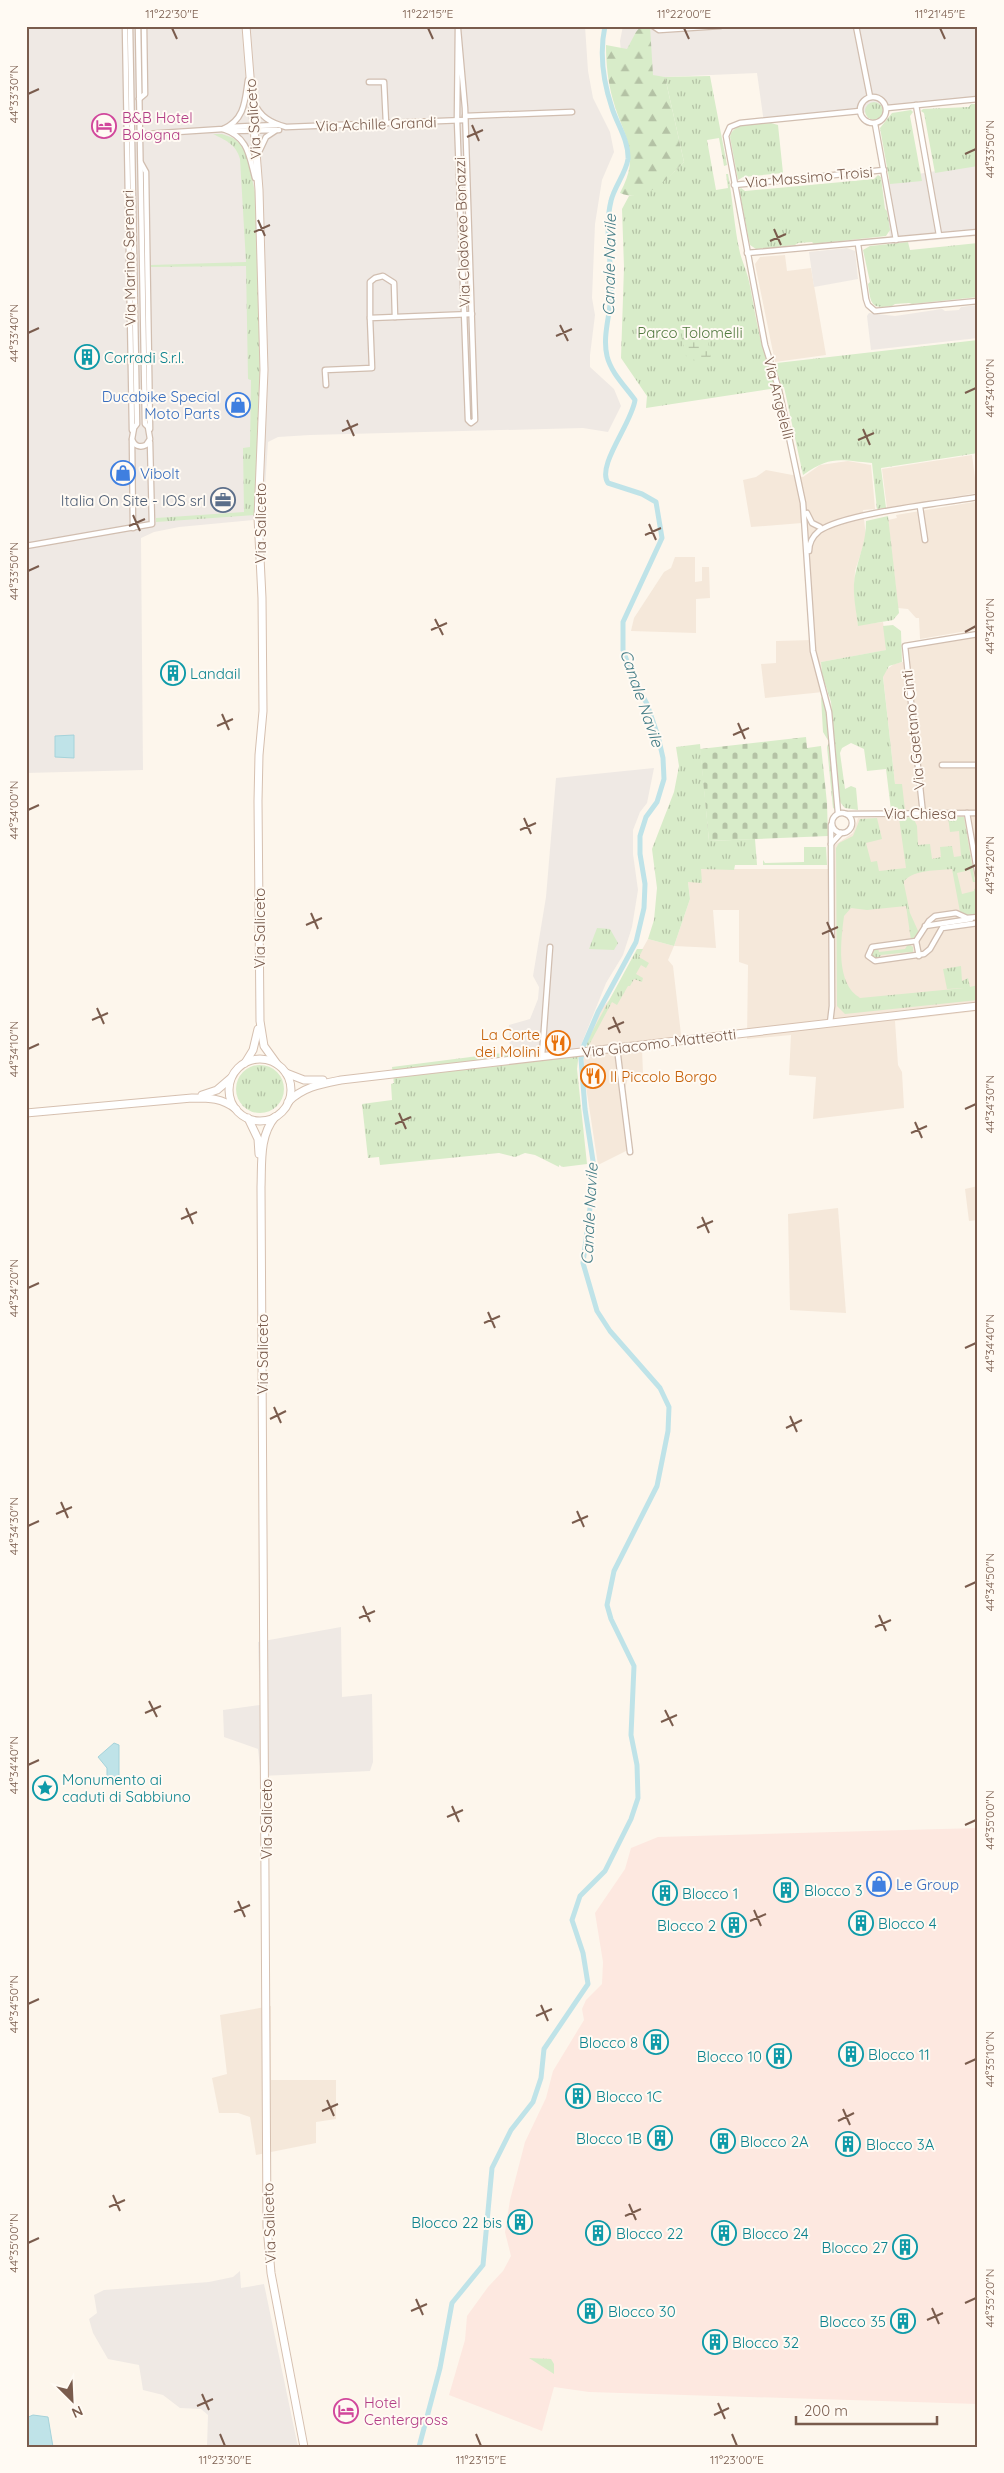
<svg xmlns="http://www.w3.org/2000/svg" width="1004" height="2473" viewBox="0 0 1004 2473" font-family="Quicksand,sans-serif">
<defs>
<pattern id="grass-tufts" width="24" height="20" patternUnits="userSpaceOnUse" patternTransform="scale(1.25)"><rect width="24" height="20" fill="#d8ecc9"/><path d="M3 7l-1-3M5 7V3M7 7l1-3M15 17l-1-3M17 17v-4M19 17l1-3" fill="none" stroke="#b4c2a5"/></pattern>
<pattern id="forest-firs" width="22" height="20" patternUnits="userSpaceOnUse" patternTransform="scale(1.25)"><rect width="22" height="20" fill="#d8ecc9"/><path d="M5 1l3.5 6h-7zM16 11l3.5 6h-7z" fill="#b4c2a5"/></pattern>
<pattern id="wetland-marsh" width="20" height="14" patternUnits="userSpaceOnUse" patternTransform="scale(1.25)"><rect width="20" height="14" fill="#d8ecc9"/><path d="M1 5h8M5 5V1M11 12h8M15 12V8" fill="none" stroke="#b4c2a5"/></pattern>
<pattern id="cemetery-stones" width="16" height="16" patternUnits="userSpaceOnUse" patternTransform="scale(1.25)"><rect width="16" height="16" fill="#d8ecc9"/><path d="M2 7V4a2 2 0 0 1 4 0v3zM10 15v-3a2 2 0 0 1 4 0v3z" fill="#b4c2a5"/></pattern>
</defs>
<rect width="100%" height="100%" fill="#fdf6ec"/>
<g fill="#f5e8da">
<polygon points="785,255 787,271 811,268 826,355 775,362 755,264 760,257"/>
<polygon points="972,455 977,493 887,508 882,469"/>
<polygon points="848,461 871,465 874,497 875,509 863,510 866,537 855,571 854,592 858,625 883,622 887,650 821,662 823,692 765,698 761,664 776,663 776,641 813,640 802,523 751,527 743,480 756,477 766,470 803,477 820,465"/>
<polygon points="974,502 976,503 978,513 978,629 920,639 919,618 916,618 908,609 898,608 888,520 897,518 896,515"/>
<polygon points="675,557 695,557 695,582 702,581 702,567 709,567 710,598 696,599 696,633 631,631 634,618 664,572 671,568"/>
<polygon points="978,636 978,1011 895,1021 898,1065 902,1072 904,1108 813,1119 816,1077 789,1075 791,1035 747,1039 748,965 739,962 739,910 713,910 716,948 674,946 668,960 673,966 682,1043 642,1049 643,1073 628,1078 625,1089 632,1148 598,1165 583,1067 584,1057 592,1028 602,1008 621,987 648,939 674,946 690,899 688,882 701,869 834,869 835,845 853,833 858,818 899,817 898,808 905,810 895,784 883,676 885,671 894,664 907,661 906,648"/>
<polygon points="978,1186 978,1220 969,1221 965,1189"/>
<polygon points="838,1208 846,1313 790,1310 788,1214"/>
<polygon points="271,2006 271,2080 336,2080 336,2119 316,2122 316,2143 256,2155 250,2117 238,2113 219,2113 212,2078 227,2074 220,2015"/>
</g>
<polygon fill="#fde8e0" points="978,1828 978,2404 589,2392 554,2387 542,2431 449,2395 465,2340 467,2316 488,2287 503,2271 511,2256 505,2232 510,2200 525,2142 546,2098 553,2071 584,2020 582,2009 586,2000 602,1984 603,1962 595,1913 625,1869 631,1848 658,1837"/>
<g fill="#efe9e4">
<polygon points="26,26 585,26 588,71 593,98 610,132 614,152 602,180 595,224 592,298 595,315 590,355 590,367 614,389 621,406 608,432 583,428 310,435 278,437 268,442 263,519 179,527 154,532 141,538 143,770 26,773"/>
<polygon points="623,26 978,26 978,101 764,123 757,73 665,77 655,76 641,68 622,62 620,41"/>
<polygon points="978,164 978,236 891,244 882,180"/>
<polygon points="847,248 855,251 858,279 814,287 809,252"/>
<polygon points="978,305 978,338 871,350 867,316 869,313 895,316 942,309 945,311 959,310 961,307"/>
<polygon points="654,768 647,803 640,812 633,830 633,854 638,890 632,927 623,955 606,983 579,1050 518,1059 510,1052 509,1025 530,1019 538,999 539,987 533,976 546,897 556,778"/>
<polygon points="341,1627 342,1697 372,1694 373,1762 370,1771 261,1776 258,1749 224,1737 223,1710 260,1705 258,1642"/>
<polygon points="240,2271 241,2288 264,2284 298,2447 207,2447 208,2415 201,2409 180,2408 163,2395 143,2390 139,2365 108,2359 93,2333 89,2319 97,2313 94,2295 104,2290 209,2282 233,2277"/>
</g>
<g fill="url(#grass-tufts)">
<path d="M710 76 727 165 724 166 719 138 707 140 716 190 728 188 726 174H728C733 200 734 227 740 253 743 264 748 274 750 286 755 312 759 339 768 364L978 340V453L881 468 886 508 877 509 872 463C840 460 831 455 803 475L784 387 646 408 647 396 621 358 624 267 622 209 629 196C654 192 666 180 684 162L665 77Z"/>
<circle cx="874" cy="111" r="9"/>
<polygon points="971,104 978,104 978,166 935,173 924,113 921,111 923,109 969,107"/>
<polygon points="911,110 913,112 910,116 922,181 890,184 880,128 892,113"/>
<path d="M771 123 778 125 783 173 743 177 738 180 730 137C733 121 758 124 771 123Z"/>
<path d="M213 134H222L233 138 243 146 247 155 256 197 261 365 255 515 156 522V518L244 512 243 448 250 447 251 380 248 379 246 266 151 267V265L246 262 240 159C236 144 225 140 213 134Z"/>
<polygon points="878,175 881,177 885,209 887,211 890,230 886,236 814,244 812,242 798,243 795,245 756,249 750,245 739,190 741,188 745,191 874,179"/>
<path d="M908 242 910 250 978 243V297L912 304 909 303 895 304 892 306C871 309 871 305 868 284L870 282 863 250 870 246Z"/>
<path d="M888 516 899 613 893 620 858 626C856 608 851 589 856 571 860 552 866 542 866 521Z"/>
<polygon points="893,625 901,631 902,662 889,666 883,677 895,784 902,784 905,810 893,808 891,810 886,769 867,771 864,749 851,743 842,748 840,753 845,789 851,786 856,788 858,810 845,808 840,802 831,702 822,674 821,662 886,650 883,626"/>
<path d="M821 697C829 705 834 792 836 810L833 808 827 747 829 742 823 732Z"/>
<polygon points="700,744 709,841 755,839 757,865 735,865 734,870 701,869 702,883 688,882 690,899 674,946 648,939 654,920 657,888 652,849 674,792 679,766 676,747"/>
<path d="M913 817 917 826 918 845 930 844 932 859 941 857 940 847 952 846 954 857 961 856 959 831 950 832 948 817H964L975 882H973L970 870 957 873 962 894 974 891V889L977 888 978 916 968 917 960 912 952 869C936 871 916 869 904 881V884L910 913 919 933 911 940 906 906 867 910 851 908 844 916C841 940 835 983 860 998L964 988 947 989 943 969 961 966 962 981 968 978 970 987 978 985V1000L845 1014 837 1006 836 848 839 843 853 836 860 819 877 818 882 839 866 843 871 862 877 861 879 871 906 868 899 818Z"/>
<polygon points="804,847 826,847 827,865 763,865 763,860 765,863 804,862"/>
<polygon points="597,928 610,929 618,943 614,950 589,949"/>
<polygon points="908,944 913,947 913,954 910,952 881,955 878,959 874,959 871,955 873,949 878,948 879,952 905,949"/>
<polygon points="637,949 643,949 639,957 649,963 646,968 641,965 636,974 643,978 642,982 634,979 630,986 628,986 617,1005 612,1002 588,1047 586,1043"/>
<polygon points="510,1052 518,1059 579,1052 577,1069 587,1164 563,1167 559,1165 559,1167 535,1155 525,1153 515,1157 499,1153 380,1165 379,1157 368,1158 362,1104 392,1100 391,1084 394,1083 392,1067"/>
<circle cx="260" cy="1089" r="24"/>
<polygon points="529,2358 551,2359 554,2364 554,2374"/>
</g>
<path fill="url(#forest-firs)" d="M641 26H650L653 75 665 77 684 162C667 179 646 204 620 193 642 153 623 136 613 100 608 82 606 64 606 45L627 49 636 32Z"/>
<path fill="url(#wetland-marsh)" d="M704 326 711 355 710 358C701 362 695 363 686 356L680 331Z"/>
<polygon fill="url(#cemetery-stones)" points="806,737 807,748 821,746 827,803 828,836 709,841 700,749"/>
<g fill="#bfe3e8" stroke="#a5d3da">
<polygon points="74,735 74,758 55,757 55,736"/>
<polygon points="114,1743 119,1745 119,1780 107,1780 107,1768 98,1757"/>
<polygon points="33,2415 48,2417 53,2447 26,2447 26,2418"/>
</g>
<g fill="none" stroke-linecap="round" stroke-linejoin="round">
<path stroke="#bfe3e8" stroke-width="5" d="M419 2447 440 2368 452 2303 483 2265 492 2168 511 2130 533 2102 541 2078 544 2049 588 1984 583 1953 572 1920 580 1896 605 1871 631 1819 638 1798 637 1765 631 1735 634 1666 611 1619 607 1605 614 1571 657 1486 668 1431 669 1407 660 1388 610 1331 597 1311 583 1263 590 1208 593 1161 585 1109 581 1059 583 1047 598 1012 636 942 644 908 645 884 640 854V836L646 817 657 802 664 779 663 758 658 736 647 704 634 680 623 650V622L662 538 656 502 642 494 608 483C596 466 632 423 635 400 626 387 611 373 607 356 602 335 611 313 611 292 612 264 604 228 611 201 614 187 626 173 628 159 629 141 617 124 612 108 603 81 599 54 605 26"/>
<defs>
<g id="street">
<polyline points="125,26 132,430"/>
<path d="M130 26 137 424 134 428 132 439C134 446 140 448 146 445L150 439 148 427 145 424 138 26"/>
<polyline points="458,26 457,120 468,420 471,423 475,420 465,108 458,29"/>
<polyline points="653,26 659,30 720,26"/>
<polyline points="856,26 870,97"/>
<polyline points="369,82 384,82 386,123"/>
<circle cx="873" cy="110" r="13"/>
<polyline points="139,99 145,94 144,26"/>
<path d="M254 102C260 117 271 123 286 127L465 120"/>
<polyline points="916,105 939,235"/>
<polyline points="887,108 978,99"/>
<polyline points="465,116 572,112"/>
<polyline points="875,124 896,240"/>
<polyline points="229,127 277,125"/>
<path d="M223 129C248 137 249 155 255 178"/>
<polyline points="230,131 279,130"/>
<path d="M130 135 223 129C245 120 245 100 248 80"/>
<polyline points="258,154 266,137 275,131"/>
<polyline points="141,163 146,172 150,429"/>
<polyline points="734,185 884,170"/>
<polyline points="858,244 866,299 868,305 875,311 978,301"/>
<polyline points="747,253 978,232"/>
<polyline points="370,318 370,282 375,278 383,276 394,283 395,317"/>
<polyline points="326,385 325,370 372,368 370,318 472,314"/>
<polyline points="132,440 133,528"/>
<polyline points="920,507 925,540"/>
<polyline points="807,513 812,523 820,527"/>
<polyline points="26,546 152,524 150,442"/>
<path d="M809 551C809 543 813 536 819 531 844 513 943 503 978 497"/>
<polyline points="942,765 978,765"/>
<circle cx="842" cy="823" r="10"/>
<polyline points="838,813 829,712 813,651 803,503 779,390 765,345 726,136 730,127 740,123 860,111"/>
<polyline points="967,813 978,876"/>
<polyline points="846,814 978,813"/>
<polyline points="923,814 905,646 978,634"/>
<polyline points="831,844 841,833"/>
<polyline points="978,917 967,918 956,913 935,916 929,921 916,941 872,947 868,956 875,961 924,954 930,949 942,928 978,923"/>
<polyline points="925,926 971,919"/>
<polyline points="916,941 919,956"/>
<polyline points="830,1023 832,1006 831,825"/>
<polyline points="617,1048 630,1152"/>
<polyline points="542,1056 550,947"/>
</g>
<g id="secondary">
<polyline points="246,26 259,190 264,370 258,517 262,598 263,711 259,755 258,801 260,1021 264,1046 277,1064"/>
<circle cx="260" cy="1090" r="31"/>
<polyline points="245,1063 253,1050 258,1029"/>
<polyline points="286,1073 304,1080 323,1080"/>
<polyline points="202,1095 217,1090 231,1078"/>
<path d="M288 1102C303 1087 321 1084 341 1080L978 1006"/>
<path d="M26 1113 192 1098C210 1098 222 1098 236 1109"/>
<path d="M275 1117C259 1136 262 1163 261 1187L267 2226 271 2273 304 2447"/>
<polyline points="248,1118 258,1139 259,1154"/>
</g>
</defs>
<use href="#street" stroke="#d1beb0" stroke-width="7"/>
<use href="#secondary" stroke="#d6c0b0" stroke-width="9"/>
<use href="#street" stroke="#fff" stroke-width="4.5"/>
<use href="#secondary" stroke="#fff" stroke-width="7"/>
</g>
<path fill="none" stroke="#7a5c4d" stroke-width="2" d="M172 28 177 39M428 28 433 39M684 28 689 39M940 28 945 39M28 94 39 89M472 125 479 141M467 137 483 130M965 154 976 149M258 220 265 236M774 229 781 245M254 232 270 225M770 241 786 234M560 325 568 341M28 333 39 328M556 336 572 329M965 393 976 388M347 420 354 436M863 429 870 445M342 431 358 424M858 440 874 433M133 515 140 531M649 524 656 540M129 526 145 519M645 535 661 528M28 571 39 566M435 619 443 635M431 630 447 623M965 632 976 626M222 714 229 730M738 723 745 739M217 726 233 719M733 735 749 728M28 810 39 805M524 818 531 834M520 830 536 823M965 870 976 865M311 913 318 929M827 922 834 938M306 925 322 918M822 934 838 927M97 1008 104 1024M613 1017 620 1033M92 1020 108 1013M608 1029 624 1022M28 1049 39 1044M965 1109 976 1104M399 1113 406 1129M915 1122 922 1138M395 1124 411 1117M911 1133 927 1126M186 1208 193 1224M702 1217 709 1233M181 1219 197 1212M697 1228 713 1221M28 1288 39 1283M488 1312 495 1328M484 1323 500 1316M965 1348 976 1343M274 1407 281 1423M790 1416 797 1432M270 1419 286 1411M786 1428 802 1420M61 1502 68 1518M577 1511 584 1527M56 1514 72 1507M572 1523 588 1516M28 1526 39 1521M965 1587 976 1582M363 1606 370 1622M879 1615 886 1631M359 1618 375 1611M875 1627 891 1620M149 1701 157 1717M665 1710 673 1726M145 1713 161 1706M661 1722 677 1715M28 1765 39 1760M452 1806 459 1822M447 1817 463 1810M965 1825 976 1820M238 1901 245 1917M754 1910 761 1926M234 1912 250 1905M750 1921 766 1914M28 2004 39 1999M541 2005 548 2021M536 2016 552 2009M965 2064 976 2059M327 2100 334 2116M843 2109 850 2125M322 2111 338 2104M838 2121 854 2113M113 2195 120 2211M629 2204 636 2220M109 2207 125 2200M625 2216 641 2209M28 2243 39 2238M416 2299 423 2315M965 2303 976 2298M932 2308 939 2324M411 2311 427 2304M927 2320 943 2313M202 2394 209 2410M718 2403 725 2419M197 2406 213 2399M714 2415 729 2408M220 2434 225 2446M476 2434 481 2446M732 2434 737 2446"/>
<defs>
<symbol id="hotel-ring" viewBox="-11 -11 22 22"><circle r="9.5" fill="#fffaf3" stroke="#d1479c" stroke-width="1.5"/><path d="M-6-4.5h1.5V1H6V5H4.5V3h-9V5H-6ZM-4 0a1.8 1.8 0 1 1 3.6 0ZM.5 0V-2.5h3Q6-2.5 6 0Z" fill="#d1479c"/></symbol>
<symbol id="building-ring" viewBox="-11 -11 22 22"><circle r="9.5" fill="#fffaf3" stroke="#0f9aa8" stroke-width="1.5"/><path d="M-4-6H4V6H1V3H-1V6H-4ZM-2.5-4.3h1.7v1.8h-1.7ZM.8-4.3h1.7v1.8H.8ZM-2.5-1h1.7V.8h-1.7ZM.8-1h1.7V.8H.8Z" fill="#0f9aa8"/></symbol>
<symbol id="shop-ring" viewBox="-11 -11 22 22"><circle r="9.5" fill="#fffaf3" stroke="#3f7fe0" stroke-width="1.5"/><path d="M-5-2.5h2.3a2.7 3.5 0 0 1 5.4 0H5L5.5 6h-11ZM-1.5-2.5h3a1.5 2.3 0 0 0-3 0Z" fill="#3f7fe0"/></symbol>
<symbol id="office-ring" viewBox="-11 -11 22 22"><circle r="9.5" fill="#fffaf3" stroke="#5c6f8a" stroke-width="1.5"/><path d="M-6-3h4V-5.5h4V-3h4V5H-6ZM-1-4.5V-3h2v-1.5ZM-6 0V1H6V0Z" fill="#5c6f8a"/></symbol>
<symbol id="restaurant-ring" viewBox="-11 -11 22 22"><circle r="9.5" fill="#fffaf3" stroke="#e8710a" stroke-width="1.5"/><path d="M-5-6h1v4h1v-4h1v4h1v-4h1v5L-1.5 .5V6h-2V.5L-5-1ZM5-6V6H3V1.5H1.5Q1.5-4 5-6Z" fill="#e8710a"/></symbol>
<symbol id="sight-ring" viewBox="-11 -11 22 22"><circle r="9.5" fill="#fffaf3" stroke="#0f9aa8" stroke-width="1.5"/><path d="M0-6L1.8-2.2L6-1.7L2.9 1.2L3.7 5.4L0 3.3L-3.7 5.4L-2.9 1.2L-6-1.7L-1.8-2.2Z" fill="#0f9aa8"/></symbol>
</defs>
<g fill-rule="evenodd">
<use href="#hotel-ring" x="90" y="112" width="28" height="28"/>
<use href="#building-ring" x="73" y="343" width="28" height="28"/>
<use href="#shop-ring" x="224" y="391" width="28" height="28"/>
<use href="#shop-ring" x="109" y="459" width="28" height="28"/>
<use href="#office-ring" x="209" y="486" width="28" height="28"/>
<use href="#building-ring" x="159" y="659" width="28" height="28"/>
<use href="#restaurant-ring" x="544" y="1029" width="28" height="28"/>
<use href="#restaurant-ring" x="579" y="1062" width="28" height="28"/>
<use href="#sight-ring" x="31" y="1774" width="28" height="28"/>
<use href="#shop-ring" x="865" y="1870" width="28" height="28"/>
<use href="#building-ring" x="772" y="1876" width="28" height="28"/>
<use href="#building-ring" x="651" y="1879" width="28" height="28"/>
<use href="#building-ring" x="847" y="1909" width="28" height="28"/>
<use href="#building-ring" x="720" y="1911" width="28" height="28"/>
<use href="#building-ring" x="642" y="2028" width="28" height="28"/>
<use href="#building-ring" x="837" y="2040" width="28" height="28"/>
<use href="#building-ring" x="765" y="2042" width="28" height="28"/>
<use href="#building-ring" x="564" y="2082" width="28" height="28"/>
<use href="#building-ring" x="646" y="2124" width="28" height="28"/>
<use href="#building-ring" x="709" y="2127" width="28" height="28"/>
<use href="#building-ring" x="834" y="2130" width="28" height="28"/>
<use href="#building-ring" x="506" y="2208" width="28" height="28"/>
<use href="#building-ring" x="584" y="2219" width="28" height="28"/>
<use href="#building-ring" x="710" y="2219" width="28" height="28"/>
<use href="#building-ring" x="891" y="2233" width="28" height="28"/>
<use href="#building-ring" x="576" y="2297" width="28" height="28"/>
<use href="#building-ring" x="889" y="2307" width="28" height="28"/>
<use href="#building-ring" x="701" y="2328" width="28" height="28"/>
<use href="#hotel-ring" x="332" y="2397" width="28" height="28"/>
</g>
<g text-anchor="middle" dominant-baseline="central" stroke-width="4" stroke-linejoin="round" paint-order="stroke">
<g font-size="15" fill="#b23c85" stroke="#fffaf3" text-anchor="start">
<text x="122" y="117">B&amp;B Hotel<tspan x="122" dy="17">Bologna</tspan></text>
<text x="364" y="2402">Hotel<tspan x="364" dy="17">Centergross</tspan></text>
</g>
<g font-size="15" fill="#7a5c4d" stroke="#fffaf3">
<text transform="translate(253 119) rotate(-94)">Via Saliceto</text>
<text transform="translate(376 124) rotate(-2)">Via Achille Grandi</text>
<text transform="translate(809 177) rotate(-5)">Via Massimo Troisi</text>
<text transform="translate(462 232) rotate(-92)">Via Clodoveo Bonazzi</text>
<text transform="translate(129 258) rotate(-91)">Via Marino Serenari</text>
<text transform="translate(779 398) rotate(76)">Via Angelelli</text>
<text transform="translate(260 523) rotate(-90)">Via Saliceto</text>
<text transform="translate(913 730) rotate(-96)">Via Gaetano Cinti</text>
<text x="920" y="813">Via Chiesa</text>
<text transform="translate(259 928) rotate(-90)">Via Saliceto</text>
<text transform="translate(659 1043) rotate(-7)">Via Giacomo Matteotti</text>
<text transform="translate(262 1354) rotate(-90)">Via Saliceto</text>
<text transform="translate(266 1819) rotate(-90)">Via Saliceto</text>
<text transform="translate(269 2223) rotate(-92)">Via Saliceto</text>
</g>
<g font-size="15" fill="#537a41" stroke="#fffaf3">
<text x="690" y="332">Parco Tolomelli</text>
</g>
<g font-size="15" fill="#0d838f" stroke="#fffaf3" text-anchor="start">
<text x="104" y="357">Corradi S.r.l.</text>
<text x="190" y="673">Landail</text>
<text x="62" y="1779">Monumento ai<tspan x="62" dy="17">caduti di Sabbiuno</tspan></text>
<text x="804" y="1890">Blocco 3</text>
<text x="682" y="1893">Blocco 1</text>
<text x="878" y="1923">Blocco 4</text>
<text x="716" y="1925" text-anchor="end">Blocco 2</text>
<text x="638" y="2042" text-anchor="end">Blocco 8</text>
<text x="868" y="2054">Blocco 11</text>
<text x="762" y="2056" text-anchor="end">Blocco 10</text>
<text x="596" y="2096">Blocco 1C</text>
<text x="642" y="2138" text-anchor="end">Blocco 1B</text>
<text x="740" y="2141">Blocco 2A</text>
<text x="866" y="2144">Blocco 3A</text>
<text x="502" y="2222" text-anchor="end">Blocco 22 bis</text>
<text x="616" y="2233">Blocco 22</text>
<text x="742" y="2233">Blocco 24</text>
<text x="888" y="2247" text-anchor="end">Blocco 27</text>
<text x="608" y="2311">Blocco 30</text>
<text x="886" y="2321" text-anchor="end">Blocco 35</text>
<text x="732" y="2342">Blocco 32</text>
</g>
<g font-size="15" fill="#366cbe" stroke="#fffaf3" text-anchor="start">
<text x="220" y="396" text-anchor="end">Ducabike Special<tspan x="220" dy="17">Moto Parts</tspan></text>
<text x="140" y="473">Vibolt</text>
<text x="896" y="1884">Le Group</text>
</g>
<g font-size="15" fill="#4e5e75" stroke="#fffaf3" text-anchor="end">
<text x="206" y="500">Italia On Site - IOS srl</text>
</g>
<g font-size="15" fill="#c56008" stroke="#fffaf3" text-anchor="end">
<text x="540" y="1034">La Corte<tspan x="540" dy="17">dei Molini</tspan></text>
<text x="610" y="1076" text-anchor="start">Il Piccolo Borgo</text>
</g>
<g font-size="16" font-style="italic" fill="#437c86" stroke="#fffaf3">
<text transform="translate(609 265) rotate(-89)">Canale Navile</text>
<text transform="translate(642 698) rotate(71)">Canale Navile</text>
<text transform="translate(589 1214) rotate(-87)">Canale Navile</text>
</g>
</g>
<rect width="1004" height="2473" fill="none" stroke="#fffaf3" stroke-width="55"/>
<g transform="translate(72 2400) rotate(156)" stroke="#fffaf3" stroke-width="4" paint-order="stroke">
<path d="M0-4L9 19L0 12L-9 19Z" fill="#7a5c4d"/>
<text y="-8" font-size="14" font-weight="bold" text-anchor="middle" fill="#7a5c4d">N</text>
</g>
<path d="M796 2416v8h141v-8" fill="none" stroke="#7a5c4d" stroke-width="2.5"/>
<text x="804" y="2416" font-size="15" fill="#7a5c4d" stroke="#fffaf3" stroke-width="4" paint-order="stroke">200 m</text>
<rect x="28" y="28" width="948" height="2418" fill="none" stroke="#7a5c4d" stroke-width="2"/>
<g font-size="12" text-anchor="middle" fill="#7a5c4d">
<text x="172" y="18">11°22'30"E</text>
<text x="428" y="18">11°22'15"E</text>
<text x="684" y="18">11°22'00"E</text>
<text x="940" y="18">11°21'45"E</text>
<text transform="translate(14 94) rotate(-90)" y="4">44°33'30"N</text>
<text transform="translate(990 149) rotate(-90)" y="4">44°33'50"N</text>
<text transform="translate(14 333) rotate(-90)" y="4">44°33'40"N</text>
<text transform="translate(990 388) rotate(-90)" y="4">44°34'00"N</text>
<text transform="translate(14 571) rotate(-90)" y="4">44°33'50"N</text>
<text transform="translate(990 626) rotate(-90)" y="4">44°34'10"N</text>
<text transform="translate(14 810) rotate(-90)" y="4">44°34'00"N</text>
<text transform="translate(990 865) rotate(-90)" y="4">44°34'20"N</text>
<text transform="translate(14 1049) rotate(-90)" y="4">44°34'10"N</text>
<text transform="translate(990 1104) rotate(-90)" y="4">44°34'30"N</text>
<text transform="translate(14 1288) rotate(-90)" y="4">44°34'20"N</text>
<text transform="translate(990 1343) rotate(-90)" y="4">44°34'40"N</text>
<text transform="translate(14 1526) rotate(-90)" y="4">44°34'30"N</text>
<text transform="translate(990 1582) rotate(-90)" y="4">44°34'50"N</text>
<text transform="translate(14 1765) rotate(-90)" y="4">44°34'40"N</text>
<text transform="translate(990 1820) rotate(-90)" y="4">44°35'00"N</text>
<text transform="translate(14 2004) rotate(-90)" y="4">44°34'50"N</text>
<text transform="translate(990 2059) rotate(-90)" y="4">44°35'10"N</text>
<text transform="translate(14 2243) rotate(-90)" y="4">44°35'00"N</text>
<text transform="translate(990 2298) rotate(-90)" y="4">44°35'20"N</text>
<text x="225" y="2464">11°23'30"E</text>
<text x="481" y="2464">11°23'15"E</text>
<text x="737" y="2464">11°23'00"E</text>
</g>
</svg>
